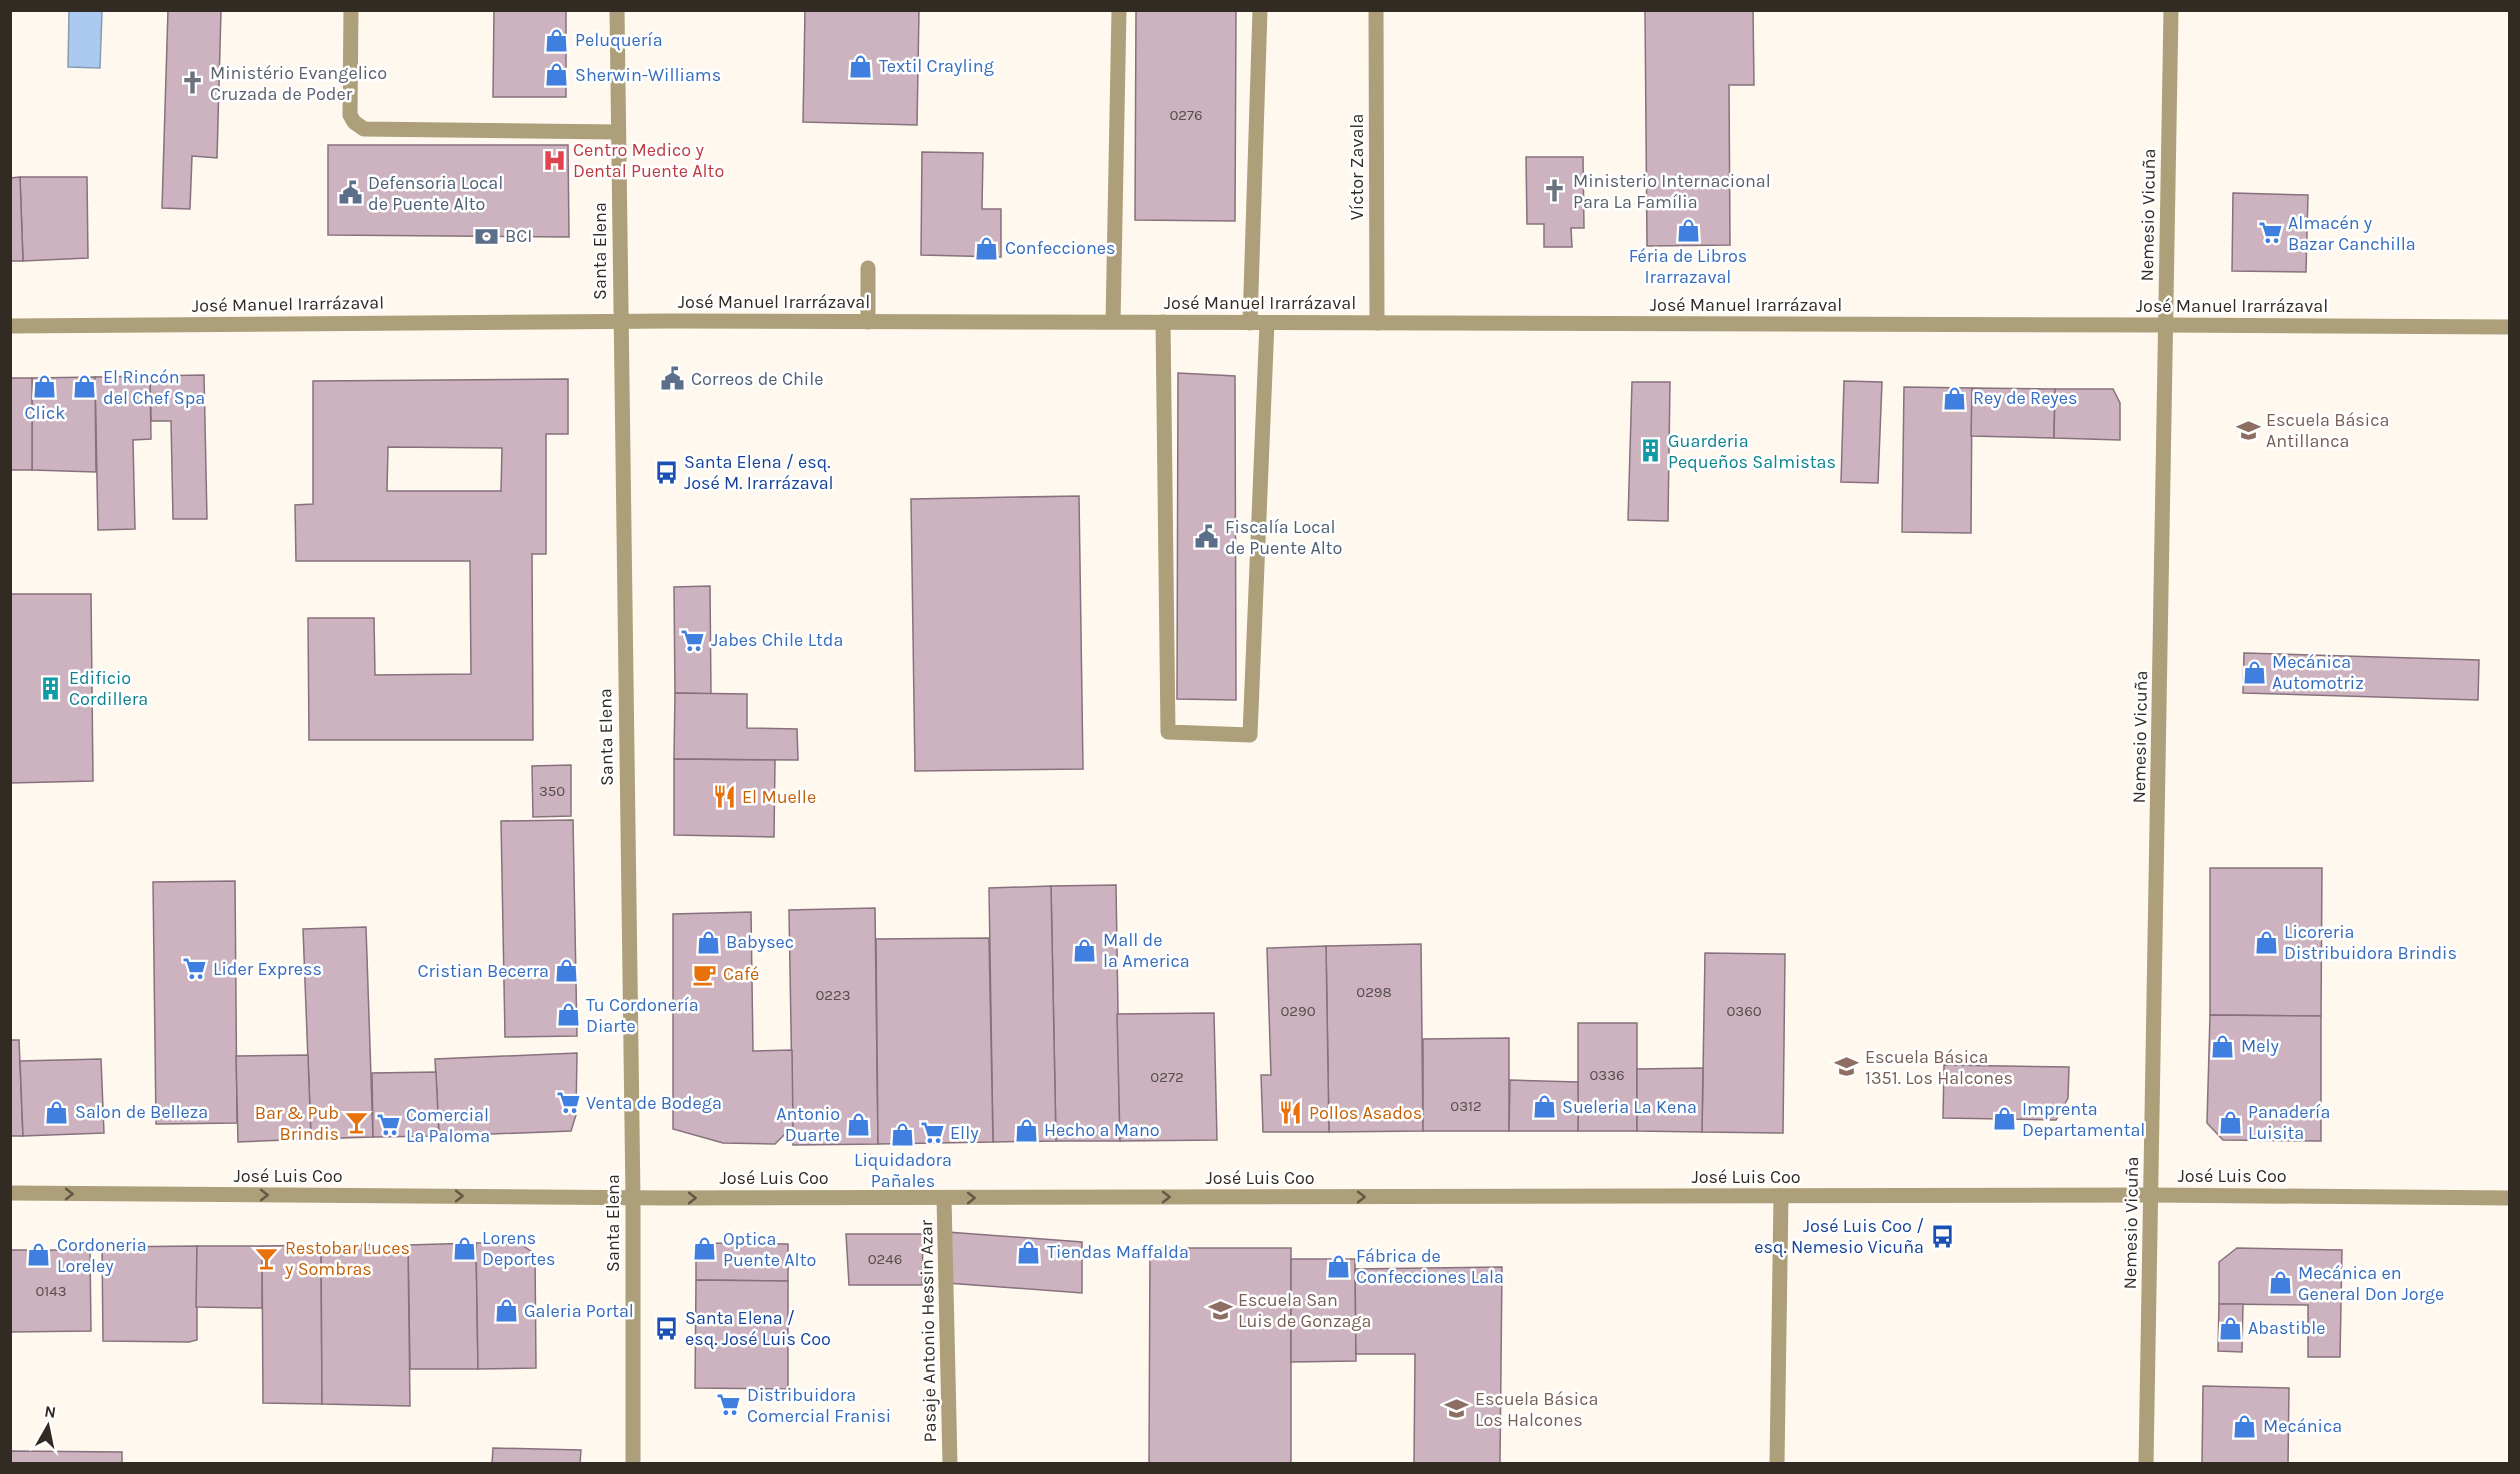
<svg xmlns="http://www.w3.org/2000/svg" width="2520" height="1474" viewBox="0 0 2520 1474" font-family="Karla,sans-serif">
<rect width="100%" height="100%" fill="#fff8ef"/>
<polygon fill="#accaef" stroke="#879ab2" stroke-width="1.5" points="69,11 102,11 100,68 68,67"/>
<g fill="#ccb3bf" stroke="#87717c" stroke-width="1.5" fill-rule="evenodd">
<polygon points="168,10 221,10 217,158 192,156 190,209 162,208"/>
<polygon points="494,10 566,10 566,97 493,97"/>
<polygon points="805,10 919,10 917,125 803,122"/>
<polygon points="1136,10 1236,10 1235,221 1135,220"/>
<polygon points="1645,10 1753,10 1754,85 1729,85 1730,245 1647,246"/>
<polygon points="328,145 568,145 569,237 328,235"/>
<polygon points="922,152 983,153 982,209 1001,209 1001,257 921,255"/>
<polygon points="1526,157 1583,157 1584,228 1571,228 1572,247 1544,247 1544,224 1527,224"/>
<polygon points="20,177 87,177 88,258 23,261"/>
<polygon points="20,177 23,261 10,261 10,178"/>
<polygon points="2233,193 2308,195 2306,272 2232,271"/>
<polygon points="1178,373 1235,376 1236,700 1177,699"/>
<polygon points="204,375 207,519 173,519 171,421 151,421 150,376"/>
<polygon points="150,376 151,439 133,440 135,529 98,530 95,377"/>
<polygon points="95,377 96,472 32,470 32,378"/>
<rect x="10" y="378" width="22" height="92"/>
<path d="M568 379V434H546V554H532L533 740H309L308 618H374L375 675 471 674 470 561H296L295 505 313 504V381ZM388 447 502 448 501 491H387Z"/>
<polygon points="1844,381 1882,382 1878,483 1841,482"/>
<polygon points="1632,382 1670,382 1668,521 1628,520"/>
<polygon points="1904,387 1972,388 1971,533 1902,532"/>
<polygon points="1972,388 2055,389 2054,438 1971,436"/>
<polygon points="2055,389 2113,389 2120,403 2120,440 2054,438"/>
<polygon points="1079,496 1083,769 915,771 911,499"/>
<polygon points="710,586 711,694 675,693 674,587"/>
<polygon points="10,594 91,594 93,781 10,783"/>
<polygon points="2244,653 2479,660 2478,700 2243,693"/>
<polygon points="675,693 747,694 747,728 797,729 798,760 674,759"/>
<polygon points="674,759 775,760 774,837 674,835"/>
<polygon points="571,765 571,816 533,817 532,766"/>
<polygon points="573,820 577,1036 505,1037 501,821"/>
<polygon points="2210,868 2322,868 2321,1016 2210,1015"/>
<polygon points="235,881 237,1123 156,1124 153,882"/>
<polygon points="1116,885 1120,1141 1056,1141 1051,886"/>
<polygon points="1051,886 1056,1141 993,1142 989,888"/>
<polygon points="875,908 878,1144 793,1145 789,910"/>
<polygon points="751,912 753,1051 792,1050 793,1126 775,1144 723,1143 673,1129 673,914"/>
<polygon points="366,927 373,1137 311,1139 303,929"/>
<polygon points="989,938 993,1142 878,1144 876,939"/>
<polygon points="1421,944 1423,1131 1329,1132 1326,946"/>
<polygon points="1326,946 1329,1132 1263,1132 1261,1075 1271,1075 1267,948"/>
<polygon points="1705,953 1785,954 1783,1133 1702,1132"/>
<polygon points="1214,1013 1217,1140 1120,1141 1117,1014"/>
<polygon points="2210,1015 2321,1016 2321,1141 2223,1140 2207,1123"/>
<rect x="1578" y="1023" width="59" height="108"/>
<polygon points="1509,1038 1509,1131 1423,1131 1423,1039"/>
<polygon points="10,1040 19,1040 23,1136 10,1136"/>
<polygon points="577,1053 576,1115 571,1131 439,1136 435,1059"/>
<polygon points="308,1055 311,1139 238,1142 236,1056"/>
<polygon points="101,1059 104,1133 23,1136 20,1061"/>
<polygon points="1944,1065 2069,1067 2068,1098 2056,1120 1943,1118"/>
<polygon points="1703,1068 1702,1132 1637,1131 1637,1069"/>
<polygon points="436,1072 439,1136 373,1137 372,1073"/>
<polygon points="1510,1080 1578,1082 1578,1131 1509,1131"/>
<polygon points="947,1232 1082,1242 1082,1293 947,1283"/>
<polygon points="846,1234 923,1234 922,1285 849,1285"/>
<polygon points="476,1243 478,1369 410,1369 408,1245"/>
<polygon points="476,1243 519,1243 535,1254 536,1368 478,1369"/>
<polygon points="696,1243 788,1244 788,1281 696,1280"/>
<polygon points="321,1245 322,1404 263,1403 262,1246"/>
<polygon points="321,1245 408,1245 410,1406 322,1404"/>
<polygon points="197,1246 197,1340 189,1342 103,1341 102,1247"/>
<polygon points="197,1246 262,1246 262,1308 196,1307"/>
<polygon points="1150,1248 1291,1248 1291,1464 1149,1464"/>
<polygon points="2237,1248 2342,1250 2340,1357 2308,1357 2308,1305 2219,1304 2219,1262"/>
<polygon points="10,1250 90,1250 91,1331 10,1332"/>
<polygon points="1291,1259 1355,1259 1356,1361 1291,1362"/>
<polygon points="1502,1267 1500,1463 1414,1464 1415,1354 1356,1354 1355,1269"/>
<polygon points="696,1280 788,1281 788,1389 695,1388"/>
<polygon points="2219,1304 2243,1304 2242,1352 2218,1351"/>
<polygon points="2203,1386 2289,1388 2288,1464 2202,1464"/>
<polygon points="493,1448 581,1450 580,1464 492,1464"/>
<polygon points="10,1451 122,1452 122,1464 10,1464"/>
</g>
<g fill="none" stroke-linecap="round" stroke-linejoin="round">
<g stroke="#ad9f79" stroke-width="15">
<polyline points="351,10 350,115 354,122 364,129 618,132"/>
<polyline points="1376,10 1377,323"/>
<polyline points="868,322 868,268"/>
<polyline points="1113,322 1119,10"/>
<polyline points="1163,322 1168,732 1250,735 1267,323"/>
<polyline points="1250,323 1260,10"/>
<polyline points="1777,1464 1781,1196"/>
</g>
<g stroke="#ad9f79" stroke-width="15">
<polyline points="2166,325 2510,327"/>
<polyline points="2152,1195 2510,1198"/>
<polyline points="944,1198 950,1464"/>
</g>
<g stroke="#ad9f79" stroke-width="15">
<polyline points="617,10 633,1198 633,1464"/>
<polyline points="10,326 670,321 2166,325"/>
<polyline points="10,1193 668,1198 2152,1195"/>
<polyline points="2146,1464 2171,10"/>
</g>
</g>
<defs><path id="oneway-chevron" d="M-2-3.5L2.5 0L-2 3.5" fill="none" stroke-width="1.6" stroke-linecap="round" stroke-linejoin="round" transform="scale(1.5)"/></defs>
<g stroke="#635946">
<use href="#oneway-chevron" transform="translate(69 1194)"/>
<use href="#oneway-chevron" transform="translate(264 1195)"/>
<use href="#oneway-chevron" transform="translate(459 1196)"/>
<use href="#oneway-chevron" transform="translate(1166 1197)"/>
<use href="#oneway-chevron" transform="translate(1361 1197)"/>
<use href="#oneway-chevron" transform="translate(692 1198)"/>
<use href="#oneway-chevron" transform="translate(971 1198)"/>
</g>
<defs>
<symbol id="shop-bare" viewBox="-9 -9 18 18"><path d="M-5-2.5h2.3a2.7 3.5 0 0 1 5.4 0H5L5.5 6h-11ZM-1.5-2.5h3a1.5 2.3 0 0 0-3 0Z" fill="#3f7fe0" stroke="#fff" stroke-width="2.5" paint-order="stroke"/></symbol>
<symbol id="church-bare" viewBox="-9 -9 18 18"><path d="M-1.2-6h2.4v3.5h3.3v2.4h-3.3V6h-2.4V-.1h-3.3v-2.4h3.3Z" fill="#6b7280" stroke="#fff" stroke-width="2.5" paint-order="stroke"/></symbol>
<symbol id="hospital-bare" viewBox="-9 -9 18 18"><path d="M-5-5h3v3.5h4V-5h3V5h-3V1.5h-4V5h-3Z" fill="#e0444e" stroke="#fff" stroke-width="2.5" paint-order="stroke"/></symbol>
<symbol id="civic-bare" viewBox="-9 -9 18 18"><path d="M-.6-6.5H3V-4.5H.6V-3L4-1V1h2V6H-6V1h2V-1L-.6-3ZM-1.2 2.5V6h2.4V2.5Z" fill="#5c6f8a" stroke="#fff" stroke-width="2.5" paint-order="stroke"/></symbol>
<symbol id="supermarket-bare" viewBox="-9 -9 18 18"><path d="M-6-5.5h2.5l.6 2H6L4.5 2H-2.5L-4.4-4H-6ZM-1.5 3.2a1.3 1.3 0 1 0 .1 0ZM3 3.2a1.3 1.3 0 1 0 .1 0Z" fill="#3f7fe0" stroke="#fff" stroke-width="2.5" paint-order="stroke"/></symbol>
<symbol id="bank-bare" viewBox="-9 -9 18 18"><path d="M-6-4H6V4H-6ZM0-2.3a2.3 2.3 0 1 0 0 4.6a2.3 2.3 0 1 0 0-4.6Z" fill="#5c6f8a" stroke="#fff" stroke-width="2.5" paint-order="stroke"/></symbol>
<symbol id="school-bare" viewBox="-9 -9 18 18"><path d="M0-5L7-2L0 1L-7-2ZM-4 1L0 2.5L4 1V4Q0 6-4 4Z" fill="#8d6e63" stroke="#fff" stroke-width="2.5" paint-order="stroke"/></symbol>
<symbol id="building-bare" viewBox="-9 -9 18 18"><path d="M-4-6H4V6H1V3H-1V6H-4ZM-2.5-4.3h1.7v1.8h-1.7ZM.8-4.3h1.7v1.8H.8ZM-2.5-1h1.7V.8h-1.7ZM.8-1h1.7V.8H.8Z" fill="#0f9aa8" stroke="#fff" stroke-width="2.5" paint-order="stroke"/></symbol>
<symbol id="bus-bare" viewBox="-9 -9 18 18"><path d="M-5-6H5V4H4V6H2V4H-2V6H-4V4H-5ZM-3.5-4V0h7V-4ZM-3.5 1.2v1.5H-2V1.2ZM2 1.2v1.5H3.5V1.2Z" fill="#1a4fb4" stroke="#fff" stroke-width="2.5" paint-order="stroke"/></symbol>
<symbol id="restaurant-bare" viewBox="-9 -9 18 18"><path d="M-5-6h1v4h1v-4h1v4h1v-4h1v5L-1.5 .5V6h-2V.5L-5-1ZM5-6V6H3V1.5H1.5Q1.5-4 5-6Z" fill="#e8710a" stroke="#fff" stroke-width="2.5" paint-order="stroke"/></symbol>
<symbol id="cafe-bare" viewBox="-9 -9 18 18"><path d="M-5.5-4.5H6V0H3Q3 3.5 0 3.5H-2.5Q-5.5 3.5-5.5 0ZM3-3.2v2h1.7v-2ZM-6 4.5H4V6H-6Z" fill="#e8710a" stroke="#fff" stroke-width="2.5" paint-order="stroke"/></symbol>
<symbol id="bar-bare" viewBox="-9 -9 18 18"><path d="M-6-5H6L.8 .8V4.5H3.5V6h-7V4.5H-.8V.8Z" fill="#e8710a" stroke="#fff" stroke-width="2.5" paint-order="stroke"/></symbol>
</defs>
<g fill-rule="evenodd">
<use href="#shop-bare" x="540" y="24" width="33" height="33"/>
<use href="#shop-bare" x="844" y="50" width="33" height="33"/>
<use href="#shop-bare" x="540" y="58" width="33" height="33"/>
<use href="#church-bare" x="176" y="66" width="33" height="33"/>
<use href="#hospital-bare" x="538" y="144" width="33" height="33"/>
<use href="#church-bare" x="1538" y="174" width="33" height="33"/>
<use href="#civic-bare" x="334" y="176" width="33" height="33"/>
<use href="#shop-bare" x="1672" y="214" width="33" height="33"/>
<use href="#supermarket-bare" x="2254" y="216" width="33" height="33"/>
<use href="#bank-bare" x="470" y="220" width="33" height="33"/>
<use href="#shop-bare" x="970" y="232" width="33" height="33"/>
<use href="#civic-bare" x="656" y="362" width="33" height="33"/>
<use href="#shop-bare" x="28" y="370" width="33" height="33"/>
<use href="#shop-bare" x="68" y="370" width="33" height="33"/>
<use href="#shop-bare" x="1938" y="382" width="33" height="33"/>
<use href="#school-bare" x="2232" y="414" width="33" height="33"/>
<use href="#building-bare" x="1634" y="434" width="33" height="33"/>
<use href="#bus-bare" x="650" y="456" width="33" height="33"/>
<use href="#civic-bare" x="1190" y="520" width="33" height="33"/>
<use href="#supermarket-bare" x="676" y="624" width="33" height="33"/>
<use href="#shop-bare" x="2238" y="656" width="33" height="33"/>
<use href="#building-bare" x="34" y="672" width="33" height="33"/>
<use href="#restaurant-bare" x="708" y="780" width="33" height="33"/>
<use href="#shop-bare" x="692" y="926" width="33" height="33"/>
<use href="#shop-bare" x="2250" y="926" width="33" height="33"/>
<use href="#shop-bare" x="1068" y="934" width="33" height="33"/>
<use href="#supermarket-bare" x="178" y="952" width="33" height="33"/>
<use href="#shop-bare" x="550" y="954" width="33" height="33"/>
<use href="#cafe-bare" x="688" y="958" width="33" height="33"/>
<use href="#shop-bare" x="552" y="998" width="33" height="33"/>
<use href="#shop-bare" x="2206" y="1030" width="33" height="33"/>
<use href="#school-bare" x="1830" y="1050" width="33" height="33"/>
<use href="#supermarket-bare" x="552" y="1086" width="33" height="33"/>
<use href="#shop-bare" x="1528" y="1090" width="33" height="33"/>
<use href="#shop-bare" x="40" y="1096" width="33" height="33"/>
<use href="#restaurant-bare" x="1274" y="1096" width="33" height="33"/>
<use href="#shop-bare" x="1988" y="1102" width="33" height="33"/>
<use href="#shop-bare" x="2214" y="1106" width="33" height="33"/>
<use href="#bar-bare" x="340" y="1106" width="33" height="33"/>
<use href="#shop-bare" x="842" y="1108" width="33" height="33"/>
<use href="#supermarket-bare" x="372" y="1108" width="33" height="33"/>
<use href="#shop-bare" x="1010" y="1114" width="33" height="33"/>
<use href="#supermarket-bare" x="916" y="1116" width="33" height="33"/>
<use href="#shop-bare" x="886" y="1118" width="33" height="33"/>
<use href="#bus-bare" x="1926" y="1220" width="33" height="33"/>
<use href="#shop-bare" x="448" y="1232" width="33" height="33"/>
<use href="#shop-bare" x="688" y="1232" width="33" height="33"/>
<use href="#shop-bare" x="1012" y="1236" width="33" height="33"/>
<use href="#shop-bare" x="22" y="1238" width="33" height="33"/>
<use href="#bar-bare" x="250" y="1242" width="33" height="33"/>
<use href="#shop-bare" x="1322" y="1250" width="33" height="33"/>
<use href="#shop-bare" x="2264" y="1266" width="33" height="33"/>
<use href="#school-bare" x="1204" y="1294" width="33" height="33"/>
<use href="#shop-bare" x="490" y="1294" width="33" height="33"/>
<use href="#bus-bare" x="650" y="1312" width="33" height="33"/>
<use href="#shop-bare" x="2214" y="1312" width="33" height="33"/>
<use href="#supermarket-bare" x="712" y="1388" width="33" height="33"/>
<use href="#school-bare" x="1440" y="1392" width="33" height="33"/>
<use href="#shop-bare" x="2228" y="1410" width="33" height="33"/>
</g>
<g text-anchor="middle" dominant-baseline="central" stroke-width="5" stroke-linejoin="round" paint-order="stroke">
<g font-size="15" fill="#584d4b">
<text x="1186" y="115">0276</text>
<text x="552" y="791">350</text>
<text x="1374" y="992">0298</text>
<text x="833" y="995">0223</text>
<text x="1298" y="1011">0290</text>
<text x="1744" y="1011">0360</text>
<text x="1607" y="1075">0336</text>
<text x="1167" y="1077">0272</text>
<text x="1466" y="1106">0312</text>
<text x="885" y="1259">0246</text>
<text x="51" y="1291">0143</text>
</g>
<g font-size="18" fill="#366cbe" stroke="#fff" text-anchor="start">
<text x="575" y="40">Peluquería</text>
<text x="879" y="66">Textil Crayling</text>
<text x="575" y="75">Sherwin-Williams</text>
<text x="2288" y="223">Almacén y<tspan x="2288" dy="21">Bazar Canchilla</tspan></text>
<text x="1005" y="248">Confecciones</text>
<text x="1688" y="256" text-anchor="middle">Féria de Libros<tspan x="1688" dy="21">Irarrazaval</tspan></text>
<text x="103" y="377">El Rincón<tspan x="103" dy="21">del Chef Spa</tspan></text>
<text x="1973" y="398">Rey de Reyes</text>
<text x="45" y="413" text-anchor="middle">Click</text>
<text x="711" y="640">Jabes Chile Ltda</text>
<text x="2272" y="662">Mecánica<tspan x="2272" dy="21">Automotriz</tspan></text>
<text x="2284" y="932">Licoreria<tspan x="2284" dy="21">Distribuidora Brindis</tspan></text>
<text x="1103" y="940">Mall de<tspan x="1103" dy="21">la America</tspan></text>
<text x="726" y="942">Babysec</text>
<text x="213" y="969">Lider Express</text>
<text x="549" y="971" text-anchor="end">Cristian Becerra</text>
<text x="586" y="1005">Tu Cordonería<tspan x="586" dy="21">Diarte</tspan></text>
<text x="2241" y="1046">Mely</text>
<text x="586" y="1103">Venta de Bodega</text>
<text x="1562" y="1107">Sueleria La Kena</text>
<text x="2022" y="1109">Imprenta<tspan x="2022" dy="21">Departamental</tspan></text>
<text x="75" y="1112">Salon de Belleza</text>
<text x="2248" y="1112">Panadería<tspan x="2248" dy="21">Luisita</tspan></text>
<text x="840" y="1114" text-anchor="end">Antonio<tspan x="840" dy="21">Duarte</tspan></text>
<text x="406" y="1115">Comercial<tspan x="406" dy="21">La Paloma</tspan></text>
<text x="1044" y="1130">Hecho a Mano</text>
<text x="950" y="1133">Elly</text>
<text x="903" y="1160" text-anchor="middle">Liquidadora<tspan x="903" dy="21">Pañales</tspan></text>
<text x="482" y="1238">Lorens<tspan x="482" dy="21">Deportes</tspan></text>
<text x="723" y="1239">Optica<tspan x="723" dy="21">Puente Alto</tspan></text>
<text x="57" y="1245">Cordoneria<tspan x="57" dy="21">Loreley</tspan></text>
<text x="1047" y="1252">Tiendas Maffalda</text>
<text x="1356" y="1256">Fábrica de<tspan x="1356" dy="21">Confecciones Lala</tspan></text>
<text x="2298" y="1273">Mecánica en<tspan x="2298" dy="21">General Don Jorge</tspan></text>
<text x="524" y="1311">Galeria Portal</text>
<text x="2248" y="1328">Abastible</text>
<text x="747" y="1395">Distribuidora<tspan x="747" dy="21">Comercial Franisi</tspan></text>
<text x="2263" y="1426">Mecánica</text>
</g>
<g font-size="18" fill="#5b616d" stroke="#fff" text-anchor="start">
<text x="210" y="73">Ministério Evangelico<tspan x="210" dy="21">Cruzada de Poder</tspan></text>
<text x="1573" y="181">Ministerio Internacional<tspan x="1573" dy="21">Para La Família</tspan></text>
</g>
<g font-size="18" fill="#be3a42" stroke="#fff" text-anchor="start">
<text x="573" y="150">Centro Medico y<tspan x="573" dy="21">Dental Puente Alto</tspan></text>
</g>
<g font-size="18" fill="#322b24" stroke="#fff">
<text transform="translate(1357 167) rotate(-90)">Víctor Zavala</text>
<text transform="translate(2148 215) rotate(-89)">Nemesio Vicuña</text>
<text transform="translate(600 251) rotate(-90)">Santa Elena</text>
<text x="774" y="302">José Manuel Irarrázaval</text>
<text x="1260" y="303">José Manuel Irarrázaval</text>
<text transform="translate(288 304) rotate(-1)">José Manuel Irarrázaval</text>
<text x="1746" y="305">José Manuel Irarrázaval</text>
<text x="2232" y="306">José Manuel Irarrázaval</text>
<text transform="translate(606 737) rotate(-91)">Santa Elena</text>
<text transform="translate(2140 737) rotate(-89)">Nemesio Vicuña</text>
<text x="288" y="1176">José Luis Coo</text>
<text x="2232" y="1176">José Luis Coo</text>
<text x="1746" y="1177">José Luis Coo</text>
<text x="774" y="1178">José Luis Coo</text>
<text x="1260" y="1178">José Luis Coo</text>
<text transform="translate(613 1223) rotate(-90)">Santa Elena</text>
<text transform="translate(2131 1223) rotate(-89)">Nemesio Vicuña</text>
<text transform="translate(928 1331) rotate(-91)">Pasaje Antonio Hessin Azar</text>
</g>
<g font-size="18" fill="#4e5e75" stroke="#fff" text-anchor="start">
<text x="368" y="183">Defensoria Local<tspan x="368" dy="21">de Puente Alto</tspan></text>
<text x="505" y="236">BCI</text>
<text x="691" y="379">Correos de Chile</text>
<text x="1225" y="527">Fiscalía Local<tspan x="1225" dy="21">de Puente Alto</tspan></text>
</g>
<g font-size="18" fill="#785e54" stroke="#fff" text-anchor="start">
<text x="2266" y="420">Escuela Básica<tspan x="2266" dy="21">Antillanca</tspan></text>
<text x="1865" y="1057">Escuela Básica<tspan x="1865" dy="21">1351. Los Halcones</tspan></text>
<text x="1238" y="1300">Escuela San<tspan x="1238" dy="21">Luis de Gonzaga</tspan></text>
<text x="1475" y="1399">Escuela Básica<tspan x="1475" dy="21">Los Halcones</tspan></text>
</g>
<g font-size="18" fill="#0d838f" stroke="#fff" text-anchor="start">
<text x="1668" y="441">Guarderia<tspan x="1668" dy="21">Pequeños Salmistas</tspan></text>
<text x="69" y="678">Edificio<tspan x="69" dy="21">Cordillera</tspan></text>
</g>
<g font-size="18" fill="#164399" stroke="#fff" text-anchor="start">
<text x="684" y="462">Santa Elena / esq.<tspan x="684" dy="21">José M. Irarrázaval</tspan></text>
<text x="1924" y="1226" text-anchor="end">José Luis Coo /<tspan x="1924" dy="21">esq. Nemesio Vicuña</tspan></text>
<text x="685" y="1318">Santa Elena /<tspan x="685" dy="21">esq. José Luis Coo</tspan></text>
</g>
<g font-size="18" fill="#c56008" stroke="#fff" text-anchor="start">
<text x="742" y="797">El Muelle</text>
<text x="723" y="974">Café</text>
<text x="339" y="1113" text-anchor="end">Bar &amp; Pub<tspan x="339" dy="21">Brindis</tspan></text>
<text x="1309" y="1113">Pollos Asados</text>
<text x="285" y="1248">Restobar Luces<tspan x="285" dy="21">y Sombras</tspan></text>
</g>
</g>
<rect width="2520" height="1474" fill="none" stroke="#322b24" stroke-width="24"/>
<g transform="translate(48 1426) rotate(9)" stroke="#ffffff" stroke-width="4.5" paint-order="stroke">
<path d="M0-4.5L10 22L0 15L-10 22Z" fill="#322b24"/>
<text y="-9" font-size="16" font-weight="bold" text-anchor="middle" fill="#322b24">N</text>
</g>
</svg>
